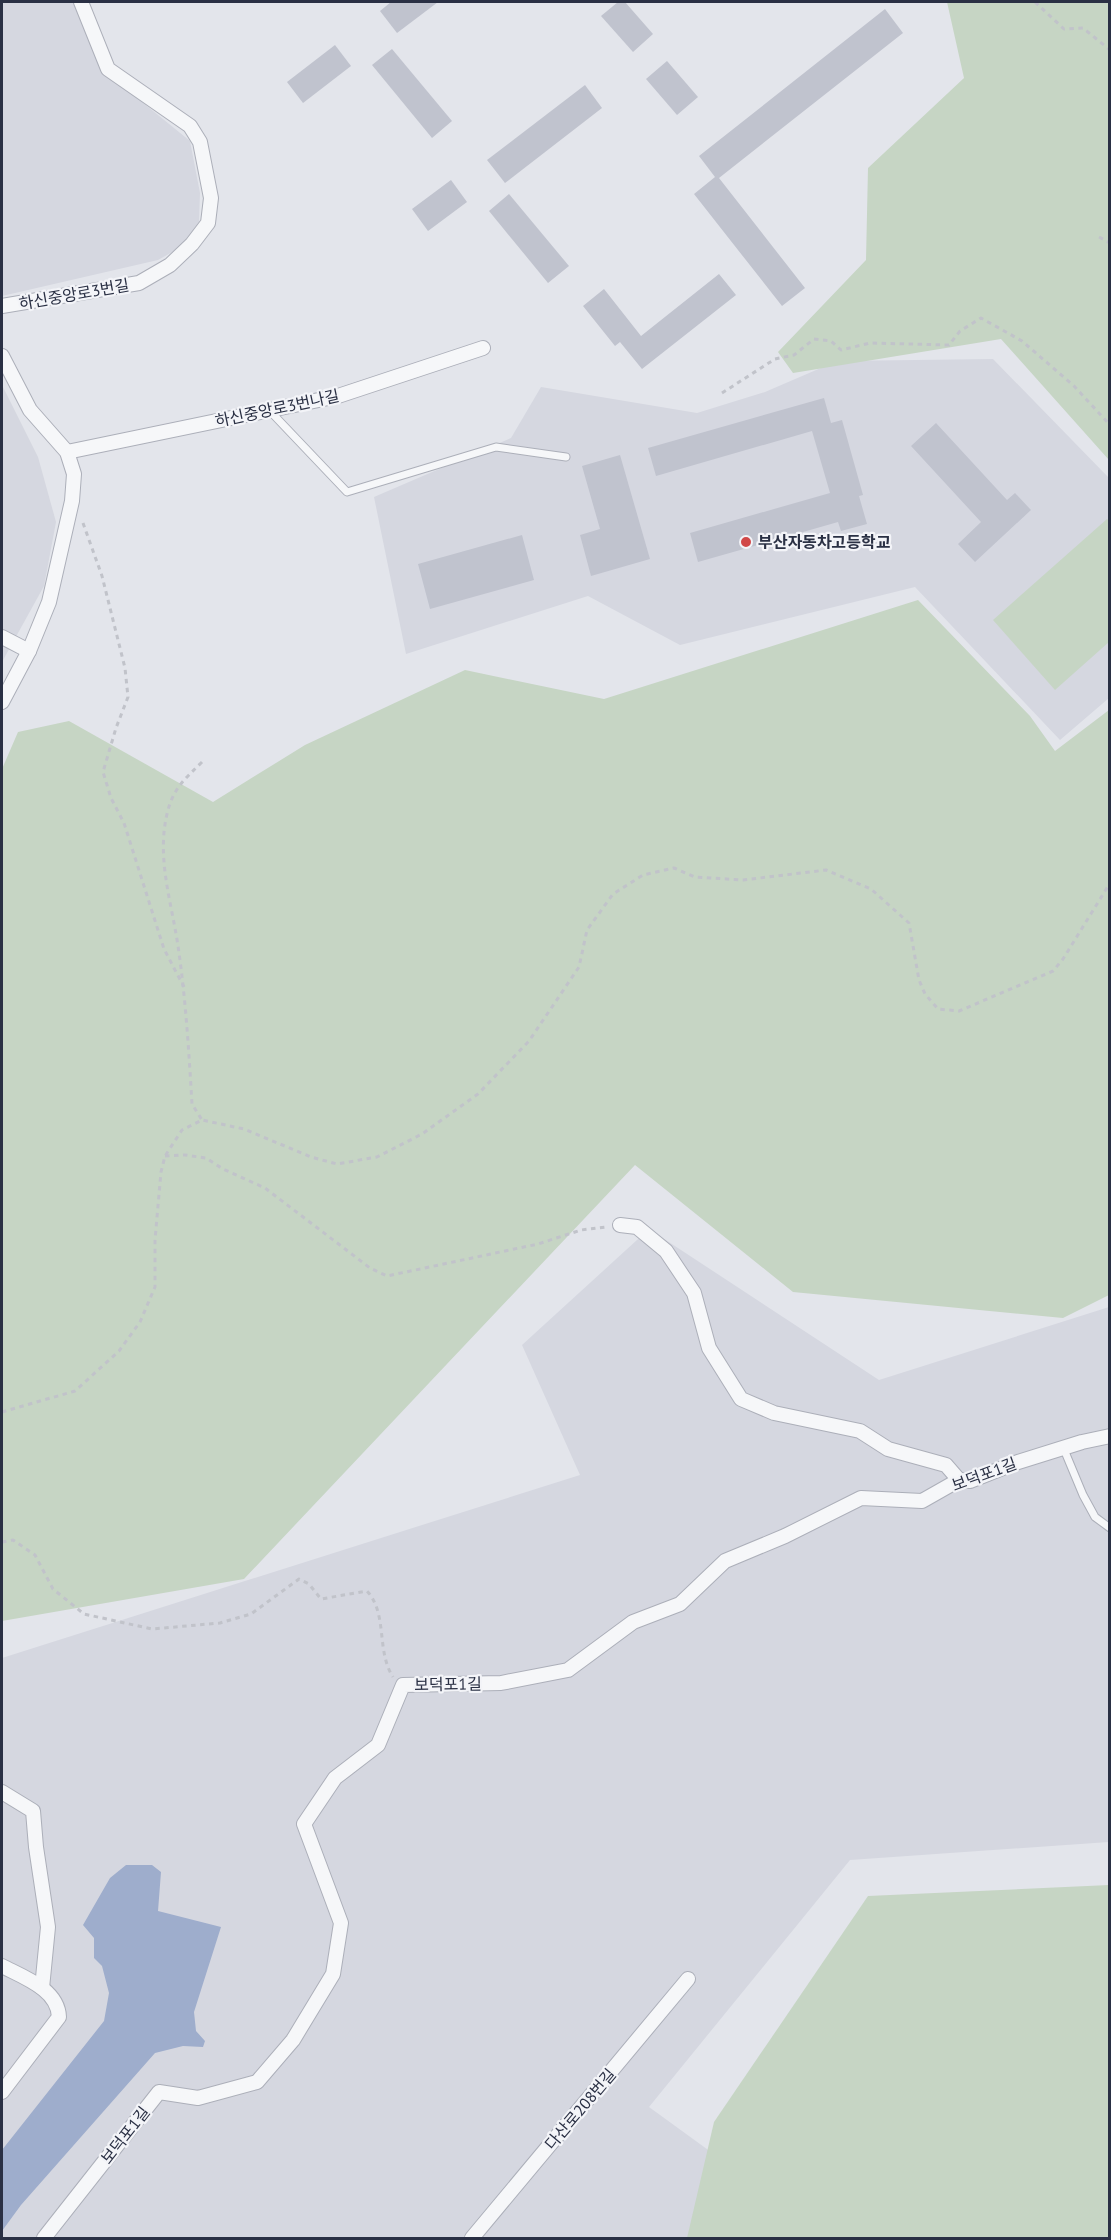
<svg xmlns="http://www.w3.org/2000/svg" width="1111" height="2240" viewBox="0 0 1111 2240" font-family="'PT Sans','Noto Sans KR',sans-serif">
<rect width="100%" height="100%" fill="#e3e5eb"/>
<g fill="#d5d7e0">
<polygon points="2,2 75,2 105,72 190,141 200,193 199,222 185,241 174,251 158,260 2,296"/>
<polygon points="993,359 1109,478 1109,698 1060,740 915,587 680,645 588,596 406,654 374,497 511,438 541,387 697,413 765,392 837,361"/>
<polygon points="2,385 38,457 56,522 44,586 2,662"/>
<polygon points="649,1229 879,1380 1109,1307 1109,1842 850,1860 649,2107 791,2210 825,2238 2,2238 2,1658 580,1475 522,1345"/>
</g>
<g fill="#c6d5c4">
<polygon points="947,2 1109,2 1109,460 1001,339 793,373 778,352 866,260 868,168 964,78"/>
<polygon points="1107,519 1110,522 1109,642 1055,690 993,620"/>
<polygon points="918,600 1030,716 1055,751 1109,710 1109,1295 1063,1318 793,1292 635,1165 244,1579 2,1621 2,769 18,732 69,721 213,802 305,745 465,670 604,699"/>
<polygon points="1109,1885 1109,2238 687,2238 714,2122 868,1896"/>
</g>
<polygon fill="#9eadcc" points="126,1865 152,1865 161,1872 158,1911 221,1927 194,2012 196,2031 205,2041 203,2047 183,2046 155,2053 21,2205 2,2231 2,2150 104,2021 109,1993 102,1966 94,1958 94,1938 83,1925 110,1878"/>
<g fill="#c0c3ce">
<polygon points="391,2 438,2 397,33 380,11"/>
<polygon points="618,2 625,2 653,34 633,52 601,16"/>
<polygon points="885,9 903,33 719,178 805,288 782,306 694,194 715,177 699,156"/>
<polygon points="335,45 351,66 303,103 287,82"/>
<polygon points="392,49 452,121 432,138 372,65"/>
<polygon points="667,61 698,97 677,115 646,79"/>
<polygon points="585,85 602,108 505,183 487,160"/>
<polygon points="451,180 467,202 428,231 412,209"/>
<polygon points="509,194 569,266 548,283 489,211"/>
<polygon points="719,274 736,295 642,369 620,342 615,346 583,306 604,289 641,336"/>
<polygon points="824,398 831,423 842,420 863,495 859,496 867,524 841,531 838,522 698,562 690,533 830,493 812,431 656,476 648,448"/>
<polygon points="936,423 1007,500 1015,493 1031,510 975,562 958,544 981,522 911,446"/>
<polygon points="620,455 650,559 591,576 580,535 600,529 582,466"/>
<polygon points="522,535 534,580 430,609 418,564"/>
</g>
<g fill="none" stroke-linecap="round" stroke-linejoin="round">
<defs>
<g id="lane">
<polyline points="269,410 347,492 496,447 566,457"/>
<polyline points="1063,1447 1083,1495 1095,1517 1110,1528"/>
</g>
<g id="street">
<polyline points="2,306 139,283 170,265 192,244 208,223 211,198 200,142 190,126 108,69 81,2"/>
<polyline points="2,356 30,410 67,452 74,474 72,501 49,602 29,651 2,702"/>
<polyline points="67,452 338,396 483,348"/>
<polyline points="2,637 29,651"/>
<polyline points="620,1225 637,1227 666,1251 694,1293 709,1348 741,1399 774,1413 860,1431 888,1449 946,1465 959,1480"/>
<polyline points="2,1792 33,1811 36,1847 48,1927 42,1988"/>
<path d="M2 1966C23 1977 58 1989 59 2017L2 2092"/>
<polyline points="44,2238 159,2092 198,2098 257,2082 293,2040 333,1974 341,1923 304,1824 335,1778 378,1745 403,1685 501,1683 568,1670 633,1622 680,1604 725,1561 785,1536 861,1498 922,1501 959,1480 970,1481 1018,1462 1082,1442 1110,1436"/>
<polyline points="472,2238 688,1979"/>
</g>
</defs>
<use href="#lane" stroke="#acafb9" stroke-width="9"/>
<use href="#street" stroke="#acafb9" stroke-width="16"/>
<g stroke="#c1c3ca" stroke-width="3" stroke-dasharray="4.5 4.5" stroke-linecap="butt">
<polyline points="1035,2 1064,29 1083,28 1110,50"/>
<polyline points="1099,237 1110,243"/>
<polyline points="722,393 775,359 794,355 814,339 831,341 841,350 870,343 949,345 960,331 981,318 1022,341 1074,386 1110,425"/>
<polyline points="83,523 102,576 125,668 128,697 116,728 103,772 111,798 124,823 164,949 184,987"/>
<path d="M202 762C185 779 173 788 167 814 156 861 173 906 179 953 186 1003 189 1054 192 1104L202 1120"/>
<polyline points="165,1156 185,1155 206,1158 223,1169 265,1188 370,1268 387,1276 538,1244 581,1230 607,1227"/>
<polyline points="2,1412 75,1391 119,1351 140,1322 155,1287 155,1240 161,1172 165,1156 182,1130 202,1120 244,1129 311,1157 337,1164 377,1157 422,1134 478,1094 529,1041 579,967 587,930 613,894 643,875 674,868 695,877 743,880 826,870 871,889 909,923 919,980 925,994 938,1009 959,1011 1053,971 1063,959 1110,883"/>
<path d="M2 1542 13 1540 35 1555 53 1589 84 1614 152 1629 220 1623 251 1614 299 1579 309 1584 321 1599 367 1591C388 1614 376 1651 393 1677"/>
</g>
<use href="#lane" stroke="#f6f7f9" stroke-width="7"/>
<use href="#street" stroke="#f6f7f9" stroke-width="14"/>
</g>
<circle fill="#d14747" stroke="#f3f4f8" stroke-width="2" cx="746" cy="542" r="6"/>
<g text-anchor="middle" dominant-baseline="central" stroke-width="4.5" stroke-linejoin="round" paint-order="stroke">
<g font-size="16" fill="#2a3044" stroke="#f3f4f8">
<text transform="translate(74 294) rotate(-10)">하신중앙로3번길</text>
<text transform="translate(277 408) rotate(-12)">하신중앙로3번나길</text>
<text transform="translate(984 1474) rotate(-20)">보덕포1길</text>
<text transform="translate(448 1684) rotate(-1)">보덕포1길</text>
<text transform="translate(580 2109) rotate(-50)">다산로208번길</text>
<text transform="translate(125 2135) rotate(-52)">보덕포1길</text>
</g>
<g font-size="16" font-weight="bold" fill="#2a3044" stroke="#f3f4f8" text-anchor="start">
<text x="758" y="542">부산자동차고등학교</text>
</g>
</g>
<rect width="1111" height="2240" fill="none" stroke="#2a3044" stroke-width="6"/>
</svg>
